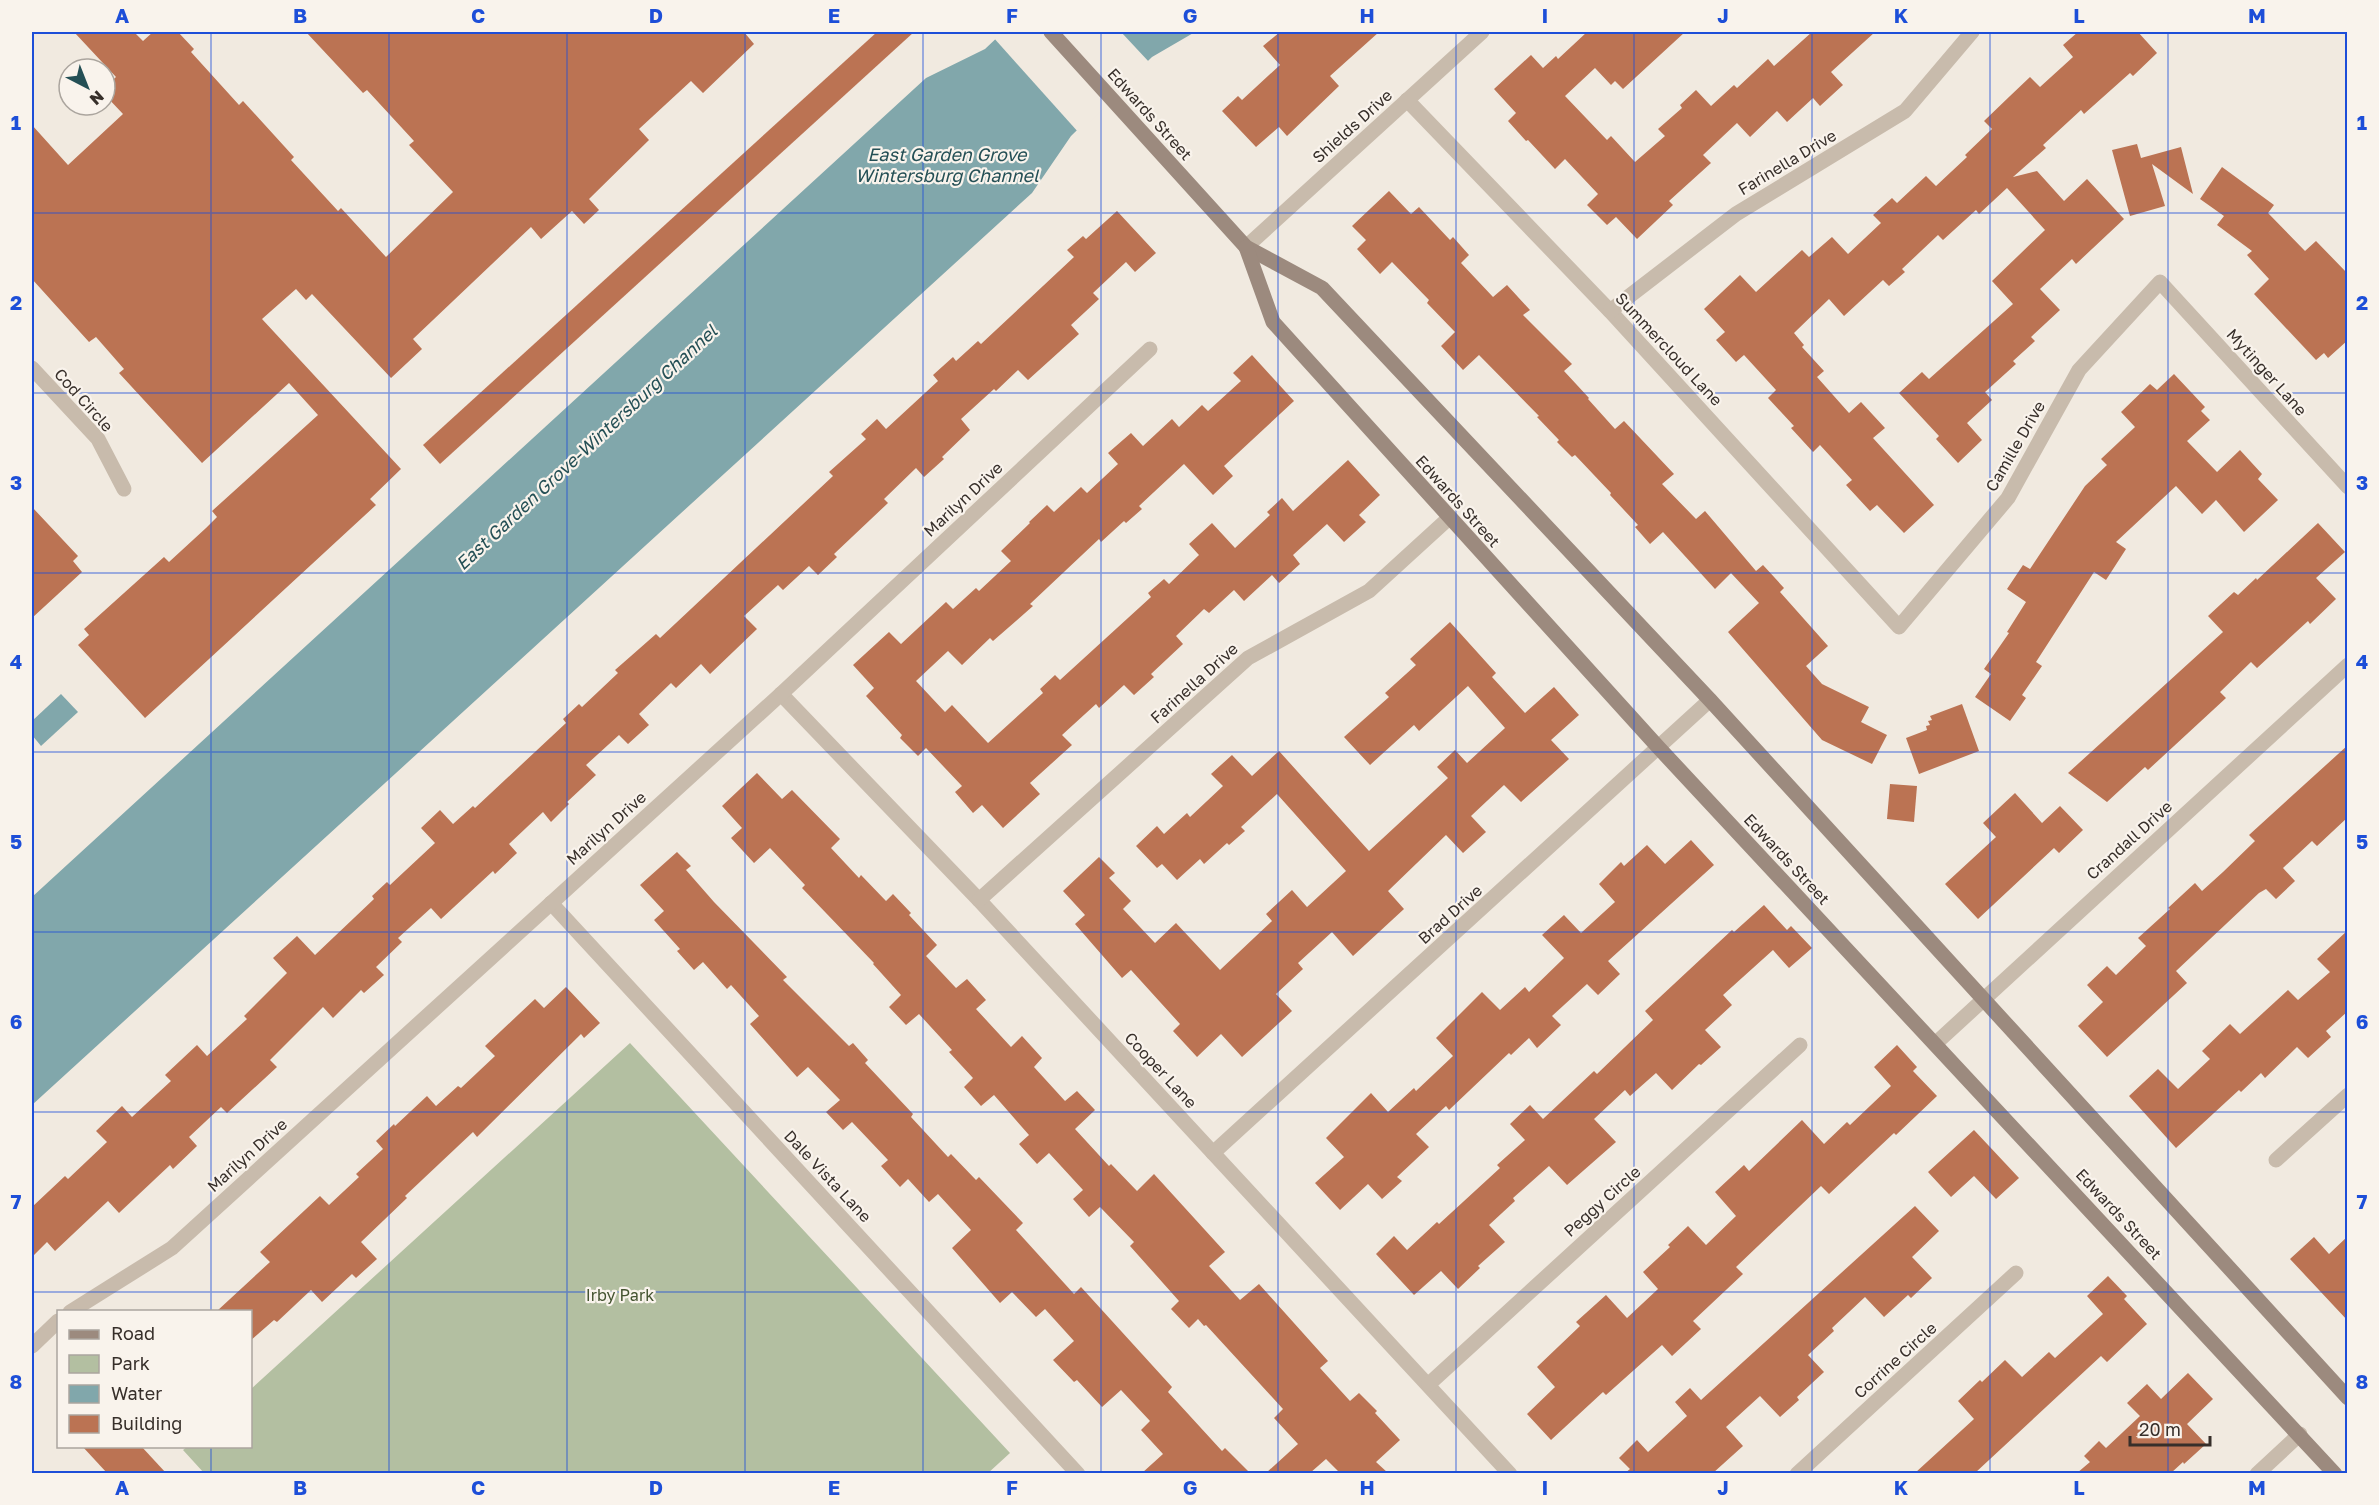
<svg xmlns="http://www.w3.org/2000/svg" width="2379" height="1505" viewBox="0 0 2379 1505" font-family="'Golos Text',sans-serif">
<rect width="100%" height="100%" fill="#f1eae0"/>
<polygon fill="#b3bfa1" points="630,1043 1010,1453 987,1474 204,1473 183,1450 187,1447 250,1446 251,1389"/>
<g fill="#81a7ab">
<polygon points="1003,32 1195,32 1152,57 1071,136 1032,193 32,1105 32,897 926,78 985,49"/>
<polygon points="61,694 78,712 41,746 32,735 32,721"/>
</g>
<polygon fill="#f1eae0" points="999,32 1121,32 1150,63 1079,133 993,37"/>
<g fill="#bb7353">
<polygon points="74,32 134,32 143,41 153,32 178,32 194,49 191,52 239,105 243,101 294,157 291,160 338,211 341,208 386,257 453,192 409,145 414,141 367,90 363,93 306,32 744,32 754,44 703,93 691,81 639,129 649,140 589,199 599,210 584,224 572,211 541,239 531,227 413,339 422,349 391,378 312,294 306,300 296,289 262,319 401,469 370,499 376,505 145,718 78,645 89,635 84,629 164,557 169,562 206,528 217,517 212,511 318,415 289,383 202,463 119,373 124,369 96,337 89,342 32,279 32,125 68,165 123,114 105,95 105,87 116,77"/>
<polygon points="877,32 914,32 440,464 423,445"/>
<polygon points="1280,32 1379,32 1330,76 1339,86 1287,136 1279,127 1256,147 1222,111 1238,96 1242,100 1280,65 1263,46"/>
<polygon points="1587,32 1685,32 1623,89 1615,81 1611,85 1595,68 1565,96 1607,140 1611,136 1635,162 1665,136 1658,129 1682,108 1680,105 1696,90 1711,106 1734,85 1737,88 1768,59 1774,66 1812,32 1875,32 1831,72 1843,85 1820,106 1813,98 1787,122 1777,111 1750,137 1737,123 1703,155 1711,163 1669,201 1673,205 1637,239 1616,217 1607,225 1587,205 1598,194 1565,159 1555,169 1528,140 1526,141 1508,121 1516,113 1494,89 1531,55 1543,68 1556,56 1558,59"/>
<polygon points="2078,32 2138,32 2157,53 2133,76 2130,73 2084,114 2081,110 2043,145 2046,148 2013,177 2037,171 2064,201 2087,179 2124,219 2076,264 2072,259 2040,289 2060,310 2031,337 2035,341 2013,361 2016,364 1985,392 1992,400 1967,423 1982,440 1958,463 1936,439 1939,436 1899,393 1922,372 1929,379 2013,304 1992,281 2045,230 2007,188 1979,214 1976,210 1943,240 1938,235 1902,269 1905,272 1889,286 1883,280 1844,316 1829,299 1794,333 1804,345 1802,347 1824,371 1817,377 1849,413 1861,402 1885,428 1873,438 1934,505 1904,533 1877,505 1870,511 1846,485 1852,480 1820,445 1813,452 1791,428 1794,426 1768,398 1776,390 1744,355 1736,362 1716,340 1725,332 1704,309 1740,275 1756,292 1802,250 1809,257 1832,237 1848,254 1881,223 1873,215 1892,198 1897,203 1926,176 1936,186 1967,157 1965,155 1992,129 1984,121 2010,96 2030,77 2040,87 2073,57 2063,45"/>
<polygon points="2137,144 2141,158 2181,147 2193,194 2152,164 2165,206 2130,216 2112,150"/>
<polygon points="2222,167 2274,205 2268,213 2305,251 2316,241 2348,274 2348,340 2328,358 2324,353 2316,360 2254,294 2269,279 2247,255 2252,251 2217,225 2224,216 2200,199"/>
<polygon points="1389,191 1411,214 1419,207 1450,240 1453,237 1469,255 1461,263 1493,297 1507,285 1530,310 1523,315 1572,364 1564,371 1589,398 1588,399 1615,429 1624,421 1674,474 1662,484 1696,519 1705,511 1756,571 1763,565 1784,588 1780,592 1828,646 1806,666 1822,684 1869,707 1861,722 1887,735 1872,764 1822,740 1728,632 1759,603 1731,573 1715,589 1663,532 1650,544 1635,527 1638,525 1610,495 1611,493 1575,455 1572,457 1557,442 1559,440 1537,417 1539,416 1479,355 1463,370 1441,346 1455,332 1427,303 1429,300 1392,262 1380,274 1357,249 1366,240 1352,226"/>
<polygon points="1117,211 1156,253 1135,272 1126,262 1093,293 1099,299 1071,325 1079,334 1028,380 1018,370 996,391 994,389 961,419 970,430 942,457 944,459 924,477 916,468 884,499 888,503 834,554 837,557 818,575 809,566 783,590 778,585 744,616 757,629 710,674 701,664 676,688 671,683 639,714 649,725 628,744 619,735 586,765 596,775 567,802 569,804 551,822 543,812 509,844 517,853 495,874 493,871 441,919 431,908 398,938 402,942 376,967 384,975 364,993 361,990 333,1018 323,1007 270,1060 277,1067 227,1113 221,1107 189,1137 197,1146 173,1169 170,1165 119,1213 108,1201 55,1251 47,1242 32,1257 32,1207 65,1176 68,1179 107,1142 96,1131 122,1106 132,1117 171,1081 165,1075 197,1045 207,1056 247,1019 244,1016 287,973 273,958 297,936 315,955 374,899 372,896 387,882 390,885 435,843 421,828 440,810 453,824 473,806 475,808 566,723 563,719 579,704 582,707 618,673 615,670 631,656 656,634 660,638 833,476 829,472 866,439 861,434 877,419 886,429 938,381 933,375 953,357 956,361 978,341 981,344 1074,257 1067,250 1083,236 1086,239"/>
<polygon points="1252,355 1294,401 1224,466 1233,476 1213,495 1184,464 1139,506 1142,509 1126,523 1124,521 1101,542 1099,539 1030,604 1033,606 993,641 990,638 962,665 948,651 916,681 945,712 952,705 988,743 1043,693 1040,689 1055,675 1060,680 1151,597 1148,593 1164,579 1169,584 1199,555 1189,544 1212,523 1235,548 1270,515 1267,512 1282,498 1293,511 1348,460 1380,495 1359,515 1366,522 1344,542 1327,524 1293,555 1300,564 1279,583 1272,575 1244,601 1234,590 1209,613 1204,609 1176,636 1183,644 1151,674 1154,677 1134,695 1124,685 1099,708 1096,704 1062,735 1072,745 1030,783 1040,794 1003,828 982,805 973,813 955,792 962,786 926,748 918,756 900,738 902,735 866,696 874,688 853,665 889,632 901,644 946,602 953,609 976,588 979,591 1011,561 1001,551 1030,523 1029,522 1047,505 1054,512 1081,487 1087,493 1118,464 1108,453 1131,433 1143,446 1172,419 1179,427 1202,405 1208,411 1241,381 1233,373"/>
<polygon points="2174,374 2205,407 2201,411 2210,420 2187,441 2217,472 2240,450 2262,474 2258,479 2278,500 2244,532 2216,500 2202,514 2176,486 2116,542 2126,549 2106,580 2094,572 2036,662 2042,666 2022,695 2026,698 2010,721 1975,697 1991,674 1984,669 2009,633 2007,632 2026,602 2007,589 2023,565 2030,569 2085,486 2107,465 2101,459 2135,427 2121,412 2150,384 2157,390"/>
<polygon points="32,507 78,556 73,561 82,572 32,618"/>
<polygon points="2318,523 2345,552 2316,578 2336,599 2310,624 2308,621 2257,668 2251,662 2220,692 2226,698 2148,770 2145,767 2107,802 2068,773 2223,632 2208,616 2234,592 2238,595 2256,578 2257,580"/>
<polygon points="1450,622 1496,673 1492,677 1525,713 1554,687 1579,715 1551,740 1569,759 1521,802 1504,785 1471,816 1486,832 1463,853 1446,835 1388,891 1404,909 1353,956 1332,932 1298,963 1303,969 1276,994 1292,1011 1242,1057 1221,1034 1197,1057 1173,1031 1180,1024 1131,970 1122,978 1075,924 1085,915 1063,891 1099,857 1115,873 1109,878 1131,901 1123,909 1155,943 1176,923 1220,970 1272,921 1266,914 1292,890 1307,907 1346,871 1277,794 1241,827 1245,831 1229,845 1227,843 1204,864 1200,859 1177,880 1162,864 1157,868 1136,846 1157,826 1164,834 1187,813 1190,817 1223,786 1211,774 1232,755 1252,776 1279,751 1369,851 1448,778 1437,767 1455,750 1467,763 1505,728 1468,686 1419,731 1414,725 1370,765 1344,737 1389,697 1385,693 1416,665 1410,659"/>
<polygon points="1962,704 1979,751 1919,774 1906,738 1927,730 1926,726 1930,725 1928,721 1932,720 1930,716"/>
<polygon points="2348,745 2348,817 2317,846 2312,841 2283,868 2295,881 2276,899 2266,889 2259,893 2176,971 2187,983 2107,1057 2078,1026 2103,1002 2087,985 2107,966 2116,975 2146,946 2138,938 2170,909 2168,908 2195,883 2202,891 2223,872 2255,841 2249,835"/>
<polygon points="757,773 782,799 792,790 840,839 831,848 859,878 861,875 886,901 893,894 911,913 909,915 937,945 926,956 956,988 967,979 986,1000 976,1009 1011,1047 1022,1036 1042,1058 1034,1067 1065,1101 1077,1091 1095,1110 1075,1129 1109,1166 1111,1164 1137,1191 1154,1174 1225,1252 1209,1266 1240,1300 1259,1284 1328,1361 1320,1368 1350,1401 1359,1393 1377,1411 1375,1413 1400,1440 1376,1462 1388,1473 1340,1473 1326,1459 1310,1473 1266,1473 1298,1444 1274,1418 1283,1409 1206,1325 1204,1326 1198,1319 1189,1328 1171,1309 1179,1301 1130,1246 1134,1242 1100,1207 1089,1217 1073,1199 1083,1190 1049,1153 1037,1164 1019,1144 1029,1135 994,1095 981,1106 964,1087 973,1078 949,1052 952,1050 919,1014 906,1025 889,1007 901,995 873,964 874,963 802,888 805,885 770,848 754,863 731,838 742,828 722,806"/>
<polygon points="1890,784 1917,786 1914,822 1887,819"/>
<polygon points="2015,793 2042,823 2060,806 2083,830 2059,853 2054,848 1978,919 1945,884 1996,837 1983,823"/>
<polygon points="1691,840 1714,865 1608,961 1620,974 1598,995 1587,984 1552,1016 1561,1025 1537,1048 1529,1038 1511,1055 1509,1053 1449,1110 1446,1106 1416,1134 1429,1147 1397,1177 1402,1181 1382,1199 1368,1184 1340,1210 1315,1183 1344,1157 1326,1138 1371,1093 1388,1112 1414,1088 1416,1091 1453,1056 1436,1038 1482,992 1500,1010 1525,987 1529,992 1564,958 1542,935 1564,915 1581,933 1615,902 1599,884 1621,862 1624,866 1647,845 1665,864"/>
<polygon points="677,852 691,866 686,870 714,902 787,977 783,980 849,1046 853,1043 868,1060 865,1063 913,1114 911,1117 948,1157 951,1154 976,1180 979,1177 1023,1223 1016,1230 1074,1294 1081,1287 1172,1387 1168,1392 1222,1451 1225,1448 1250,1473 1142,1473 1163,1454 1141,1430 1150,1421 1121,1390 1102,1407 1077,1380 1074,1382 1053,1360 1074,1341 1045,1309 1036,1317 1012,1292 1000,1303 952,1248 971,1230 938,1194 929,1202 908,1179 900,1187 881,1166 888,1160 852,1122 843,1130 826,1112 840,1100 808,1067 797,1077 750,1024 759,1016 731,985 727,989 703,962 694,970 677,951 680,949 654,920 664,911 640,885"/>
<polygon points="1764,905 1787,930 1791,926 1812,948 1789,968 1773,950 1723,995 1732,1005 1705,1030 1721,1047 1701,1065 1699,1064 1672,1090 1656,1073 1630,1096 1625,1090 1594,1119 1616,1142 1567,1185 1549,1166 1513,1198 1515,1201 1489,1225 1505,1242 1478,1266 1480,1268 1458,1289 1441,1271 1414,1295 1376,1254 1394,1236 1407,1250 1437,1222 1439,1224 1500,1168 1497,1165 1525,1140 1510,1124 1530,1105 1543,1119 1594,1071 1597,1074 1653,1020 1645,1011 1732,930 1734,932"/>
<polygon points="2348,930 2348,1011 2326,1031 2331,1037 2308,1058 2297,1047 2265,1078 2261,1073 2241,1092 2239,1090 2176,1148 2129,1096 2158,1069 2178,1089 2210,1059 2202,1051 2230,1024 2240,1034 2288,990 2298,1000 2330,972 2317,959"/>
<polygon points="566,987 600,1023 584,1038 581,1034 477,1137 473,1132 405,1196 407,1198 361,1242 377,1259 356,1278 352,1274 322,1302 311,1290 277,1322 274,1320 250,1341 250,1311 217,1311 270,1262 260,1252 320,1196 329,1205 359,1177 356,1174 383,1149 376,1141 394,1124 395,1126 427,1096 436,1106 458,1086 461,1088 495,1056 485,1046 535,999 544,1008"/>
<polygon points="1897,1045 1917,1067 1913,1071 1937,1096 1896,1135 1894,1133 1829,1194 1821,1186 1736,1267 1743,1274 1693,1321 1701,1329 1672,1356 1662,1345 1606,1395 1603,1392 1551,1440 1527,1414 1555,1387 1537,1367 1580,1326 1576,1322 1606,1295 1627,1318 1658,1289 1643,1272 1670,1247 1668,1245 1688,1226 1706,1245 1736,1216 1715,1192 1744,1165 1749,1171 1802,1120 1824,1144 1847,1122 1850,1125 1891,1086 1874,1067"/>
<polygon points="1974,1130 2019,1178 1996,1199 1974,1176 1951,1197 1928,1172"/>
<polygon points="1915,1206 1939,1231 1912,1257 1932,1278 1911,1298 1908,1295 1884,1317 1865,1297 1832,1328 1834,1331 1808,1355 1824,1372 1797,1397 1799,1400 1780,1417 1760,1396 1726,1427 1743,1446 1713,1473 1625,1473 1630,1469 1619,1458 1637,1440 1648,1452 1687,1416 1675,1402 1690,1388 1701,1400"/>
<polygon points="2348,1236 2348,1321 2290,1259 2314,1237 2329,1254"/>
<polygon points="2108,1276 2127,1296 2124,1299 2147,1324 2107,1362 2101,1356 1975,1473 1915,1473 1974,1419 1958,1401 1980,1380 1982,1382 2005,1360 2022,1377 2049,1352 2055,1358 2103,1314 2087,1296"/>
<polygon points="2188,1373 2213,1399 2187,1424 2206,1444 2184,1464 2183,1462 2171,1473 2077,1473 2090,1462 2084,1456 2099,1441 2106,1448 2140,1416 2127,1403 2147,1384 2161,1399"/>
<polygon points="82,1446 141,1446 166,1473 107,1473"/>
</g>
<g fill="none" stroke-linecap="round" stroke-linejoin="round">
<g stroke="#c8bbac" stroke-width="15">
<polyline points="1407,100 1610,311 1899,627 2008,498 2079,370 2160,282 2348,487"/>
<polyline points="1246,247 1482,32"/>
<polyline points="1610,311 1736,214 1905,111 1972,32"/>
<polyline points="32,368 98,439 124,489"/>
<polyline points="781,694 979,900 1510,1474"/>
<polyline points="979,900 1248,658 1369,591 1449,518"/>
<polyline points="551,903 1078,1474"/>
<polyline points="1935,1044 2348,665"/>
<polyline points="1213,1153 1710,700"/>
<polyline points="2276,1160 2348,1095"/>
<polyline points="70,1312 172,1248 781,694 1150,349"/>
<polyline points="32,1346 58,1321"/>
<polyline points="1429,1384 1800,1045"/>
<polyline points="1797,1474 2016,1273"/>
<polyline points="2257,1474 2300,1434"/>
</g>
<g stroke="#9c8a7e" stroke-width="15">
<polyline points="1051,32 1246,247 1322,288 1710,700 2348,1398"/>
<polyline points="1246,247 1273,322 1659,748 2335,1474"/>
</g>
</g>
<path fill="none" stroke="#1d4ed8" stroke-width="1.5" stroke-opacity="0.55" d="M211 32V1312M389 32V1474M567 32V1474M745 32V1474M923 32V1474M1101 32V1474M1278 32V1474M1456 32V1474M1634 32V1474M1812 32V1474M1990 32V1474M2168 32V1474M32 213H2348M32 393H2348M32 573H2348M32 752H2348M32 932H2348M32 1112H2348M32 1292H2348M211 1446V1474"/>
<g text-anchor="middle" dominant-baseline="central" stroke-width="4.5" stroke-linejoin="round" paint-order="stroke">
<g font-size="16" fill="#372f2a" stroke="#f9f3ec">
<text transform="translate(1150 114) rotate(48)">Edwards Street</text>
<text transform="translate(1352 126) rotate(-42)">Shields Drive</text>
<text transform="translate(1787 162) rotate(-31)">Farinella Drive</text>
<text transform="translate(1669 349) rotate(47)">Summercloud Lane</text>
<text transform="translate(2267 372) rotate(48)">Mytinger Lane</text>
<text transform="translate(84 400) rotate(48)">Cod Circle</text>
<text transform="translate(2015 446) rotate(-60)">Camille Drive</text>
<text transform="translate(963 499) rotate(-43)">Marilyn Drive</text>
<text transform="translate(1458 501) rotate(48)">Edwards Street</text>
<text transform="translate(1194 683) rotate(-42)">Farinella Drive</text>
<text transform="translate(606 828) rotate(-42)">Marilyn Drive</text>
<text transform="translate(2129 840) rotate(-42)">Crandall Drive</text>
<text transform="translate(1787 859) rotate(47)">Edwards Street</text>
<text transform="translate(1450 914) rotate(-42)">Brad Drive</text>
<text transform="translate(1161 1070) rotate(47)">Cooper Lane</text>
<text transform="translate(247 1155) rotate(-42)">Marilyn Drive</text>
<text transform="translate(828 1176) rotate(47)">Dale Vista Lane</text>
<text transform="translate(1602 1201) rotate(-42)">Peggy Circle</text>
<text transform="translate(2119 1214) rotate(47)">Edwards Street</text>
<text transform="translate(1895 1360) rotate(-42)">Corrine Circle</text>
</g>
<g font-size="16" fill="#445330" stroke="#f9f3ec">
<text x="620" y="1295">Irby Park</text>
</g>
<g font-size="18" font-style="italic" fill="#244f55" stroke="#f9f3ec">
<text x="947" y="154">East Garden Grove<tspan x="947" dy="21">Wintersburg Channel</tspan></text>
<text transform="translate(586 447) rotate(-43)">East Garden Grove-Wintersburg Channel</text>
</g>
</g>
<rect width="2379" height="1505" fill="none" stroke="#f9f3ec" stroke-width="66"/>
<rect x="57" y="1310" width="195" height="138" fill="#f9f3ec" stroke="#aba59e" stroke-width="1.5"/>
<rect x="69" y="1330" width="30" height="9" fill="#9c8a7e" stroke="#aba59e" stroke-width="1.5"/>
<text x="111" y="1340" font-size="18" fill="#372f2a">Road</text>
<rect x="69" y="1355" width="30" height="18" fill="#b3bfa1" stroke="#aba59e" stroke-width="1.5"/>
<text x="111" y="1370" font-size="18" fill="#372f2a">Park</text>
<rect x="69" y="1385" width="30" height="18" fill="#81a7ab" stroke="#aba59e" stroke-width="1.5"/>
<text x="111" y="1400" font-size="18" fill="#372f2a">Water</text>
<rect x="69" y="1415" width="30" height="18" fill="#bb7353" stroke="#aba59e" stroke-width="1.5"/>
<text x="111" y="1430" font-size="18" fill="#372f2a">Building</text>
<g transform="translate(87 87) rotate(138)"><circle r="28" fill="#f9f3ec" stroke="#aba59e" stroke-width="1.5"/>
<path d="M0-4.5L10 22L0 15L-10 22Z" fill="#244f55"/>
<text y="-9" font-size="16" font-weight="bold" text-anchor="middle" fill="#372f2a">N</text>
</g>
<path d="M2130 1436v9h80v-9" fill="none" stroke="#372f2a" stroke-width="3"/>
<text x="2139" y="1436" font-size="18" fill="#372f2a" stroke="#f9f3ec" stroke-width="4.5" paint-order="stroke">20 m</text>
<rect x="33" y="33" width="2313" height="1439" fill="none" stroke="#1d4ed8" stroke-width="2"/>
<g font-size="20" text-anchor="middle" font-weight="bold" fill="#1d4ed8">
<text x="122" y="23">A</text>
<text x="300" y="23">B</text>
<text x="478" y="23">C</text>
<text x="656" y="23">D</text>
<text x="834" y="23">E</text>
<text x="1012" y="23">F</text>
<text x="1190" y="23">G</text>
<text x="1367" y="23">H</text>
<text x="1545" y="23">I</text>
<text x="1723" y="23">J</text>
<text x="1901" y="23">K</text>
<text x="2079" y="23">L</text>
<text x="2257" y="23">M</text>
<text x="16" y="130">1</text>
<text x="2362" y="130">1</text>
<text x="16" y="310">2</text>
<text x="2362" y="310">2</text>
<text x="16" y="490">3</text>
<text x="2362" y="490">3</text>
<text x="16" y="669">4</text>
<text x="2362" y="669">4</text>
<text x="16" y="849">5</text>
<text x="2362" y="849">5</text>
<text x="16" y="1029">6</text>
<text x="2362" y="1029">6</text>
<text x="16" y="1209">7</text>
<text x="2362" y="1209">7</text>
<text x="16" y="1389">8</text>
<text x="2362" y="1389">8</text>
<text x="122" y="1495">A</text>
<text x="300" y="1495">B</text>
<text x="478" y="1495">C</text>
<text x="656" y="1495">D</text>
<text x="834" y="1495">E</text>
<text x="1012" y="1495">F</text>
<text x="1190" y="1495">G</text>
<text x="1367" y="1495">H</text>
<text x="1545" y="1495">I</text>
<text x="1723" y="1495">J</text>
<text x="1901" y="1495">K</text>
<text x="2079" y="1495">L</text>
<text x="2257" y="1495">M</text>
</g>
</svg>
